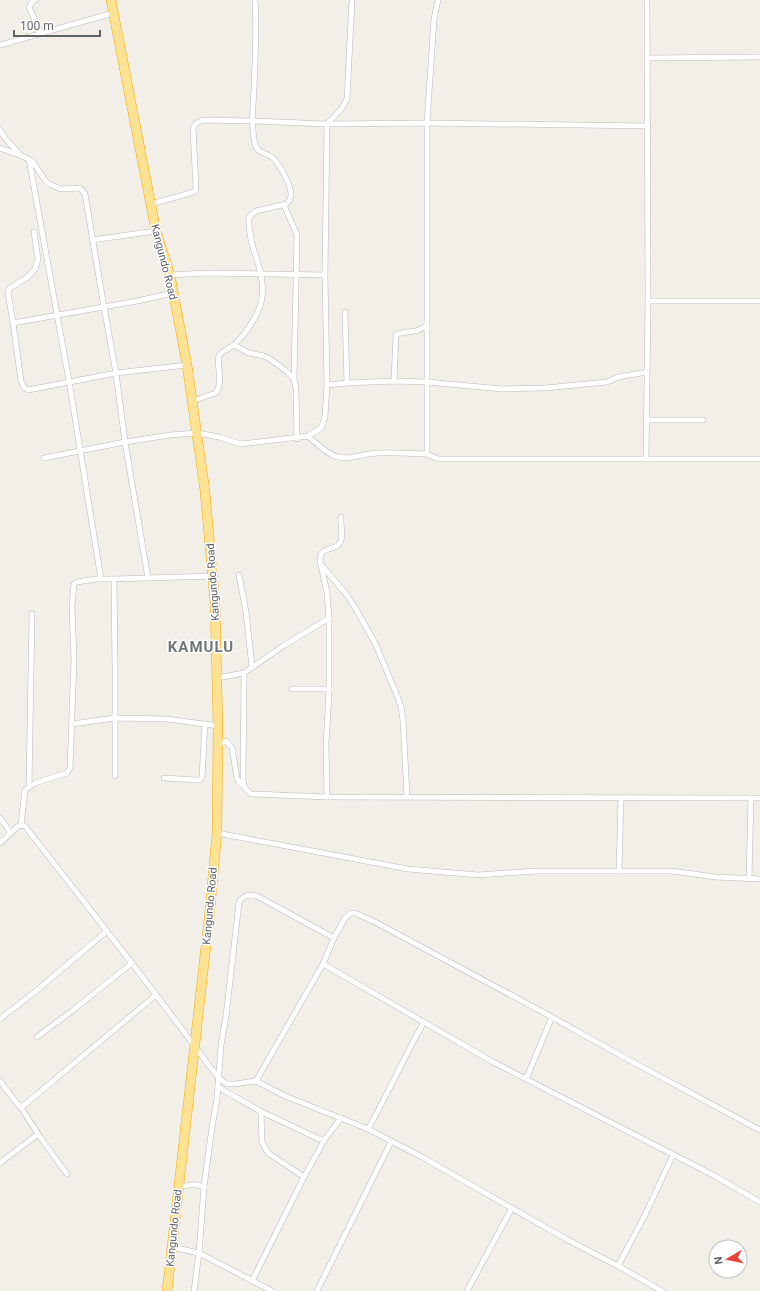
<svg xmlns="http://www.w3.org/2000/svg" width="760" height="1291" viewBox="0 0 760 1291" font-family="Roboto,sans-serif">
<rect width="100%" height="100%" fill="#f1efe8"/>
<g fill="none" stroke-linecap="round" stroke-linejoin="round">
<defs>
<g id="street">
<polyline points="36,0 33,1 29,7 41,34"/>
<polyline points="438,0 434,19 427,123 427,454 438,459 760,459"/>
<polyline points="0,45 113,13"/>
<polyline points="647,58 760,57"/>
<polyline points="0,130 5,138 20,155 32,161 45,180 49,184 61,189 80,188 85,194 104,307 116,373 125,442 148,578"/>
<polyline points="0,148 19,155"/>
<polyline points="29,159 69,381 101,579"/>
<path d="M151 204 194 192 196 189 193 128C195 123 198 122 203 120L253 121 327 124 427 123 648 126"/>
<polyline points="284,205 297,235 294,379"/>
<polyline points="34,232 38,259 35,269 28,277 10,288 8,293 13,323 21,381 24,387 28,390 116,373 187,365"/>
<polyline points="92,240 156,231"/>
<polyline points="170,275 205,273 325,275"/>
<polyline points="648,301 760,301"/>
<polyline points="345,312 347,383"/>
<polyline points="13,323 137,301 173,293"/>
<polyline points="234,345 249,353 264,356 270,359 285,370 294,379 296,388 297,439"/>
<path d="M394 381 396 335C406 329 416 335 427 325"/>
<polyline points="327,385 325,275 327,124 342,108 347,99 352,0"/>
<path d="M192 401 216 393C224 381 216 367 219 355 224 350 230 348 235 344 245 335 258 315 261 303 264 291 262 274 258 263 253 248 248 233 249 217L256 211 286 204C289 202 290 200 291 196 292 187 280 165 273 158 267 152 257 154 255 144 251 126 253 107 254 89 255 59 257 30 255 0"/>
<polyline points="647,420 703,420"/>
<path d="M308 436C317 444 327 454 338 457 348 460 359 455 369 454 387 451 408 454 427 454"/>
<polyline points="44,458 125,442 170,435 197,433 219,437 241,444 308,436 321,428 323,423 325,416 327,385 347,383 394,381 427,382 502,389 545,388 607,382 618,377 647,372"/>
<polyline points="646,458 648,301 647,0"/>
<polyline points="323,567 347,595 357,611 375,643 397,695 401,707 403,720 407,796"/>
<polyline points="239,575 246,612 252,667"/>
<polyline points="244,673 283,646 329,618"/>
<polyline points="217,678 244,673 243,781 245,788 251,794 327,797 760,798"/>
<polyline points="292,689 329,689"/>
<polyline points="72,724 115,718 167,719 218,726"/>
<polyline points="218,745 226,741 232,748 237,778 239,782 245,787"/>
<polyline points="115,776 115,668 114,579 214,576"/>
<polyline points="164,778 196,780 200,780 202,777 205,724"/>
<polyline points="29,786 32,614"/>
<path d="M327 797 326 744 329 692V618L327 593 320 560 321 554C325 549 329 549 335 547 346 543 340 526 341 517"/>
<polyline points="0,818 11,833"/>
<polyline points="21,825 25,790 35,783 67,773 70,768 74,660 72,606 74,584 77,582 96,579 114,579"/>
<polyline points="217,833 408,869 478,875 536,871 672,871 715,877 760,879"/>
<path d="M0 843 17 827 21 825 25 826C86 905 149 983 207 1063L219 1078 227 1084H235L256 1081 285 1096 368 1129 422 1157 566 1239 618 1266 662 1291"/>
<polyline points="619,871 621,798"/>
<polyline points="749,879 751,798"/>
<polyline points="323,964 493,1062 715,1176 760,1202"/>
<polyline points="0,1019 36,991 107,931"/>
<polyline points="37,1037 72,1011 132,963"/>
<polyline points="526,1079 552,1017"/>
<polyline points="0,1081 18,1105 20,1106 23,1106 156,995"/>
<polyline points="256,1081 323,964 334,938 345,918 351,913 355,913 375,922 550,1016 629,1060 760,1130"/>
<polyline points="218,1087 260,1111 319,1139 325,1139 341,1118"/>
<polyline points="20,1106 40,1137 67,1174"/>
<polyline points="261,1112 262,1142 268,1153 304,1177"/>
<path d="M368 1129C388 1094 404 1057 424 1022"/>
<polyline points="0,1163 38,1134"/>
<path d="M178 1188C187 1185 195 1183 204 1187"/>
<polyline points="172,1247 199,1253 272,1291"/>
<polyline points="618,1266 645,1215 673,1155"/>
<polyline points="252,1281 304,1177 325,1139"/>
<path d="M194 1291 199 1253 204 1187 212 1127 217 1099 221 1045 226 1016 239 903C243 895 249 894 257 896L334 938"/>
<polyline points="317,1291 391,1142"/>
<polyline points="467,1291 512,1208"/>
</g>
<polyline id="highway" points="111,0 156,231 170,275 187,365 205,491 215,603 218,726 217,833 209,919 167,1291"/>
</defs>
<use href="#street" stroke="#b5b8bc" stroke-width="6"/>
<use href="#highway" stroke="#f9ab00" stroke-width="10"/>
<use href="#street" stroke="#fff" stroke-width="5"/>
<use href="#highway" stroke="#fde293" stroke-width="9"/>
</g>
<g text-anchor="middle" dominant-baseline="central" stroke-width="3" stroke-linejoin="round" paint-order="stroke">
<g font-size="11" fill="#5f6368" stroke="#fff">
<text transform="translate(164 262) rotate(76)">Kangundo Road</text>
<text transform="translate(213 582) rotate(-94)">Kangundo Road</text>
<text transform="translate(210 906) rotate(-85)">Kangundo Road</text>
<text transform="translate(174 1228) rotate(-84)">Kangundo Road</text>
</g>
<g font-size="15" font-weight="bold" letter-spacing="1" fill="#70757a" stroke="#fff">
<text x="201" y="647">KAMULU</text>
</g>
</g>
<g transform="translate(728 1259) rotate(261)"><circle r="19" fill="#ffffff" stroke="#bfc1c3"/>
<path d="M0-3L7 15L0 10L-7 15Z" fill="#ea4335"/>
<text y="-6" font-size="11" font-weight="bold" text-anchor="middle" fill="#5f6368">N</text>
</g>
<path d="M14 30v6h86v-6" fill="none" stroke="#5f6368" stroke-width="2"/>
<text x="20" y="30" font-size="12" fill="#5f6368" stroke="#ffffff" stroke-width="3" paint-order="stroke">100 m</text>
</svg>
